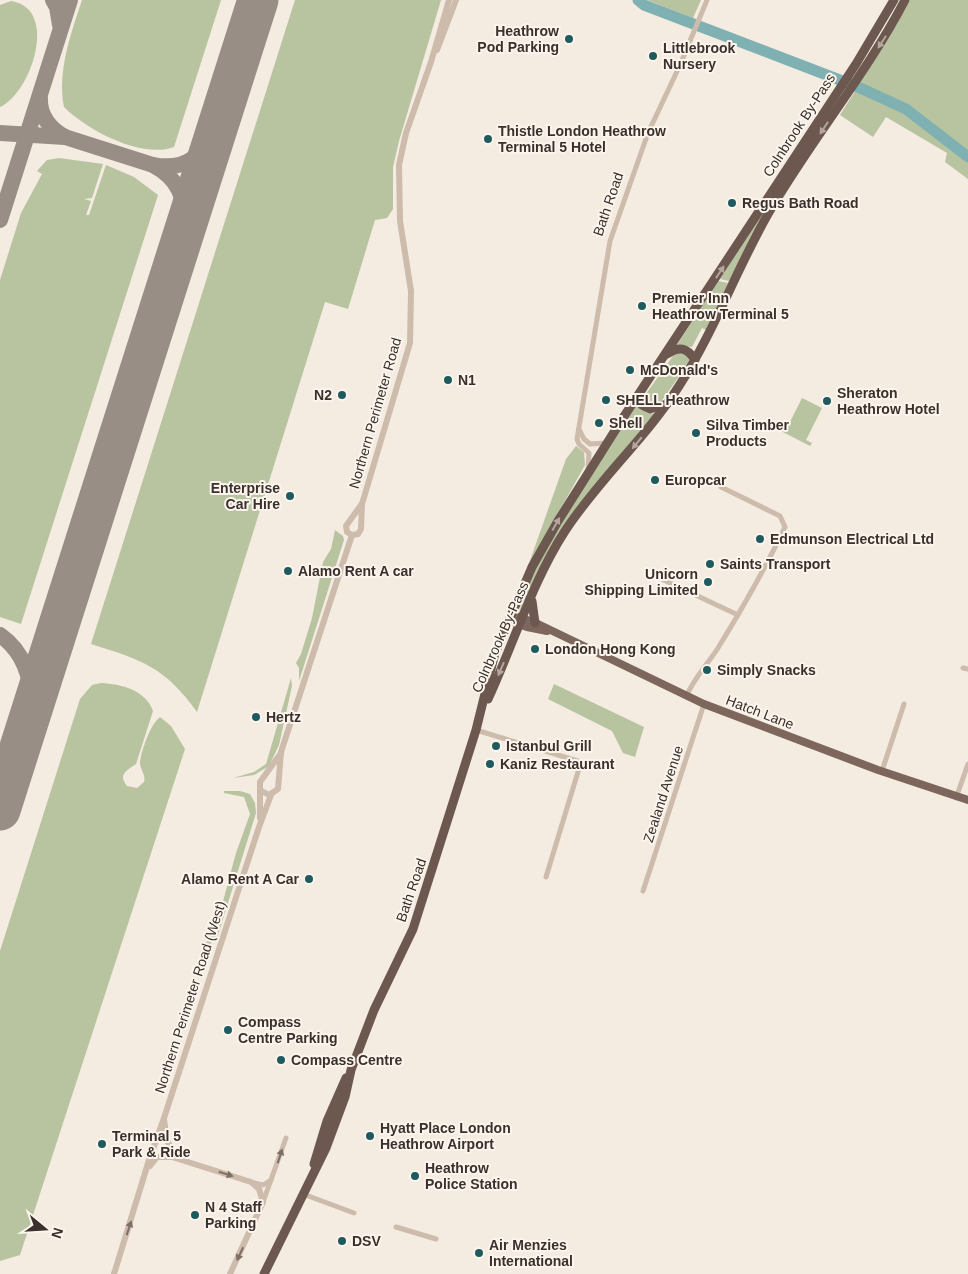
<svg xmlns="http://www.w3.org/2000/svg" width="968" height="1274" viewBox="0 0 968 1274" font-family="Arial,sans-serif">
<rect width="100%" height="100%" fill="#f4ebe1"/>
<g fill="#b8c4a0">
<path d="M82 0H221L174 147C141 159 87 130 64 107 57 72 71 33 82 0Z"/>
<path d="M295 0H441L399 141 393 167V209L387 218 375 220 348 309 325 302 197 712C165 667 142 660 91 644Z"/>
<polygon points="647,0 701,0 693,18"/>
<polygon points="910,0 968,0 968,157 906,109 858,87 856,81"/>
<path d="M11 1C59 8 32 92 0 107V5Z"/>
<polygon points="857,88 905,110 968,159 968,179 945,162 947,153 886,117 873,137 840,115"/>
<polygon points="59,158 103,164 92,198 84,199 91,201 86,215 89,215 106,165 134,177 158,195 21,624 0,617 0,280 21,213 42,174 37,171 47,160"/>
<polygon points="784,179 729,281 720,279"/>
<polygon points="718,281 728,283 706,330 702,328 692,347 677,345"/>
<path d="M683 351 690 359C688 364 663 400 658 405L646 404 643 398 675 353Z"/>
<polygon points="802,398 822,408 806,440 812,443 810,446 779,430 780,428 786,430"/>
<polygon points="637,405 647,413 656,414 550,548 518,614 534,571 568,512"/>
<polygon points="576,446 584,452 585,465 527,569 566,459"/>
<polygon points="335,530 343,536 344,540 299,681 299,668 296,663 301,654 312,618 323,562 331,549"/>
<polygon points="291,678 292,686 279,745 269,766 254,775 233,778 254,772 266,764"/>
<path d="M101 683C121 684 146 690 153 711L136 764C128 770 117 774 127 786L137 788 144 782C146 774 140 770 140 762 142 749 150 725 160 717L171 726 185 749 20 1255 0 1261V951L80 699 92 685Z"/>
<polygon points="554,684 644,727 635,757 623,753 612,731 548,699"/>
<polygon points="224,791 240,791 250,794 255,803 256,813 218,935 202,954 204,945 210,938 218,920 236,853 250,814 244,797 224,793"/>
</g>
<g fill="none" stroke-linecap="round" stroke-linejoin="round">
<polyline stroke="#7fb0b2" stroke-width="11" points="638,0 644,5 858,87 906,109 968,157"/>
<g stroke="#988e86" stroke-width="16">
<polyline points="53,0 57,7 60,25"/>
<path d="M40 98C39 115 50 129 65 137"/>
<path d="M0 133 65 137 153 165C192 172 201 152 219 124"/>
<path d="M153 165C179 179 185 197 186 226"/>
<polyline points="0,220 70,0"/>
<path d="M0 635C24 652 31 677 33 705"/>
<polyline points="0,779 18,754"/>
</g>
<polyline stroke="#988e86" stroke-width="41" points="0,810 258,0"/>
<g stroke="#cdbbac" stroke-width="5">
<polyline points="579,429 584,439 590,444 607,443"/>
<polyline points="588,470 589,453 579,444 577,439 610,241 648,133 680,65 707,0"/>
<polyline points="653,575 738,615"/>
<polyline points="963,668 968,669"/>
<path d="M686 697C694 678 707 665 718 648 742 609 765 569 785 527L780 516 721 487"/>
<polyline points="476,730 581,762 546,877"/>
<polyline points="882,771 904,704"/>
<polyline points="956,798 968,764"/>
<polyline points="643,891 704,704"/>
<polyline points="254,1183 263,1185 271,1180"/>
<polyline points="303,1194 354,1213"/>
<polyline points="263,1202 286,1138"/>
<polyline points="396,1227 436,1239"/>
</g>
<g stroke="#cdbbac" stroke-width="6">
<polyline points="437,50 456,0"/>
<polyline points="352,535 358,534 361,529 362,504 410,343 411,291 400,221 399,165 406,133 431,62 449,0"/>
<polyline points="352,535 347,532 346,526 361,505"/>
<polyline points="260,790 269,795 278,789 281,752 352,535"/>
<polyline points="260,818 260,782 281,753"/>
<polyline points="164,1119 167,1141 178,1158"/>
<polyline points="150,1166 157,1157 172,1157 251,1182 259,1189 263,1202 230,1274"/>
<polyline points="114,1274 149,1160 164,1118 259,827 271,795"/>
</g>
<g stroke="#7d675c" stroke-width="8">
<polyline points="511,614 538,624 704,704 878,770 968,800"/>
<polyline points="508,620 527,627 547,631"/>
</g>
<g stroke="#6c584f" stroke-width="9">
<path d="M667 354C679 346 687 347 695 360"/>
<polyline points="637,397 642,405 650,409 667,404"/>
<polyline points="532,601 535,623"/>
<path d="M488 699C514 643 532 582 565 531 599 479 646 438 679 386 714 332 736 270 768 214 810 141 866 75 905 0"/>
<polyline points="314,1164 327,1121 346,1078"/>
<polyline points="264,1274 326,1148 345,1097 351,1070 374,1010 413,929 476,730 495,653 532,567 558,521 623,418 856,64 894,0"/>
</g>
</g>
<defs><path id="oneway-solid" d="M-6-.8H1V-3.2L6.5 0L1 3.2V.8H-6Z" transform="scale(1.25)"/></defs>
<g fill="#b4a69e">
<use href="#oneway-solid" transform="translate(882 42) rotate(123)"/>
<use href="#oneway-solid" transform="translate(824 128) rotate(123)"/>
<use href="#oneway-solid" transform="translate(720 272) rotate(-57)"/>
<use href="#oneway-solid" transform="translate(637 443) rotate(130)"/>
<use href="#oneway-solid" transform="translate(556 524) rotate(-60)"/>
<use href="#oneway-solid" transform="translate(501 669) rotate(113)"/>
</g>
<g fill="#7d6f65">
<use href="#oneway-solid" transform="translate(280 1156) rotate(-72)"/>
<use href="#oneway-solid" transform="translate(226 1174) rotate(17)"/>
<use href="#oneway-solid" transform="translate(129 1228) rotate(-72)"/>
<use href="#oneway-solid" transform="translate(240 1254) rotate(115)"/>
</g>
<g fill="#1f5a5e" stroke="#fbf5ee" stroke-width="2">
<circle cx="569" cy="39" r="5"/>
<circle cx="653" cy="56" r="5"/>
<circle cx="488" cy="139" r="5"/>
<circle cx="732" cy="203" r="5"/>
<circle cx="642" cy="306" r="5"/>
<circle cx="630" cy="370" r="5"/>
<circle cx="448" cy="380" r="5"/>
<circle cx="342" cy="395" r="5"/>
<circle cx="606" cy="400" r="5"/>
<circle cx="827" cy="401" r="5"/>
<circle cx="599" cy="423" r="5"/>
<circle cx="696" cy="433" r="5"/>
<circle cx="655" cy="480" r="5"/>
<circle cx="290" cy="496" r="5"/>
<circle cx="760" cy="539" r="5"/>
<circle cx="710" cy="564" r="5"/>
<circle cx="288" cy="571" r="5"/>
<circle cx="708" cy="582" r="5"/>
<circle cx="535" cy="649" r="5"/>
<circle cx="707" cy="670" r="5"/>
<circle cx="256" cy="717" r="5"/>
<circle cx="496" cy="746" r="5"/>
<circle cx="490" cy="764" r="5"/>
<circle cx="309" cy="879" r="5"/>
<circle cx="228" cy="1030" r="5"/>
<circle cx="281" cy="1060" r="5"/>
<circle cx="370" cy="1136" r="5"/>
<circle cx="102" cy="1144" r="5"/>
<circle cx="415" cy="1176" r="5"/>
<circle cx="195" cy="1215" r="5"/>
<circle cx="342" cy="1241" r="5"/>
<circle cx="479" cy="1253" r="5"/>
</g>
<g text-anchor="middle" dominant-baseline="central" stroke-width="4" stroke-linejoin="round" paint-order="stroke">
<g font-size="14" font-weight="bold" fill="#3b302b" stroke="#fbf5ee" text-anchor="start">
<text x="559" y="31" text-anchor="end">Heathrow<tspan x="559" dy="16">Pod Parking</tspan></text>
<text x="663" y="48">Littlebrook<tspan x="663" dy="16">Nursery</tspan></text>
<text x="498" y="131">Thistle London Heathrow<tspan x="498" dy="16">Terminal 5 Hotel</tspan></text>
<text x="742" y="203">Regus Bath Road</text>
<text x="652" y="298">Premier Inn<tspan x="652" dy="16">Heathrow Terminal 5</tspan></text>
<text x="640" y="370">McDonald's</text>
<text x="458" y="380">N1</text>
<text x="837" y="393">Sheraton<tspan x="837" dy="16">Heathrow Hotel</tspan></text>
<text x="332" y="395" text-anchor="end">N2</text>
<text x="616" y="400">SHELL Heathrow</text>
<text x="609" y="423">Shell</text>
<text x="706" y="425">Silva Timber<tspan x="706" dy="16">Products</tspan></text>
<text x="665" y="480">Europcar</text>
<text x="280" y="488" text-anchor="end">Enterprise<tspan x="280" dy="16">Car Hire</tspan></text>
<text x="770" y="539">Edmunson Electrical Ltd</text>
<text x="720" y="564">Saints Transport</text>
<text x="298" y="571">Alamo Rent A car</text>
<text x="698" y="574" text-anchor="end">Unicorn<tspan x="698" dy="16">Shipping Limited</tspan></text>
<text x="545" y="649">London Hong Kong</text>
<text x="717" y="670">Simply Snacks</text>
<text x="266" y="717">Hertz</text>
<text x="506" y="746">Istanbul Grill</text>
<text x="500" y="764">Kaniz Restaurant</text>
<text x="299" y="879" text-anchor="end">Alamo Rent A Car</text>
<text x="238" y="1022">Compass<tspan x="238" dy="16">Centre Parking</tspan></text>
<text x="291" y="1060">Compass Centre</text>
<text x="380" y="1128">Hyatt Place London<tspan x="380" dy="16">Heathrow Airport</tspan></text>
<text x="112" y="1136">Terminal 5<tspan x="112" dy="16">Park &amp; Ride</tspan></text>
<text x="425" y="1168">Heathrow<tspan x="425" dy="16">Police Station</tspan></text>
<text x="205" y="1207">N 4 Staff<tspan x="205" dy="16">Parking</tspan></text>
<text x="352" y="1241">DSV</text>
<text x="489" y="1245">Air Menzies<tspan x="489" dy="16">International</tspan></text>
</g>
<g font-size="14" fill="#3b302b" stroke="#fbf5ee">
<text transform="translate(799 125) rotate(-57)">Colnbrook By-Pass</text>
<text transform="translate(608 204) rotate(-71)">Bath Road</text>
<text transform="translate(375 413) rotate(-74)">Northern Perimeter Road</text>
<text transform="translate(500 637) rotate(-66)">Colnbrook By-Pass</text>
<text transform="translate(760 712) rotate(21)">Hatch Lane</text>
<text transform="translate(663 794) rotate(-72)">Zealand Avenue</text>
<text transform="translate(411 890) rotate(-71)">Bath Road</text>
<text transform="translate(190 997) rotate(-72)">Northern Perimeter Road (West)</text>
</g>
</g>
<g transform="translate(45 1229) rotate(108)" stroke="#fbf5ee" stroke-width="4" paint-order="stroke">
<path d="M0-4L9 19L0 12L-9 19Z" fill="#3b302b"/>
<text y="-8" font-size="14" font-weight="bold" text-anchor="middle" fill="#3b302b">N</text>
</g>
</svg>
